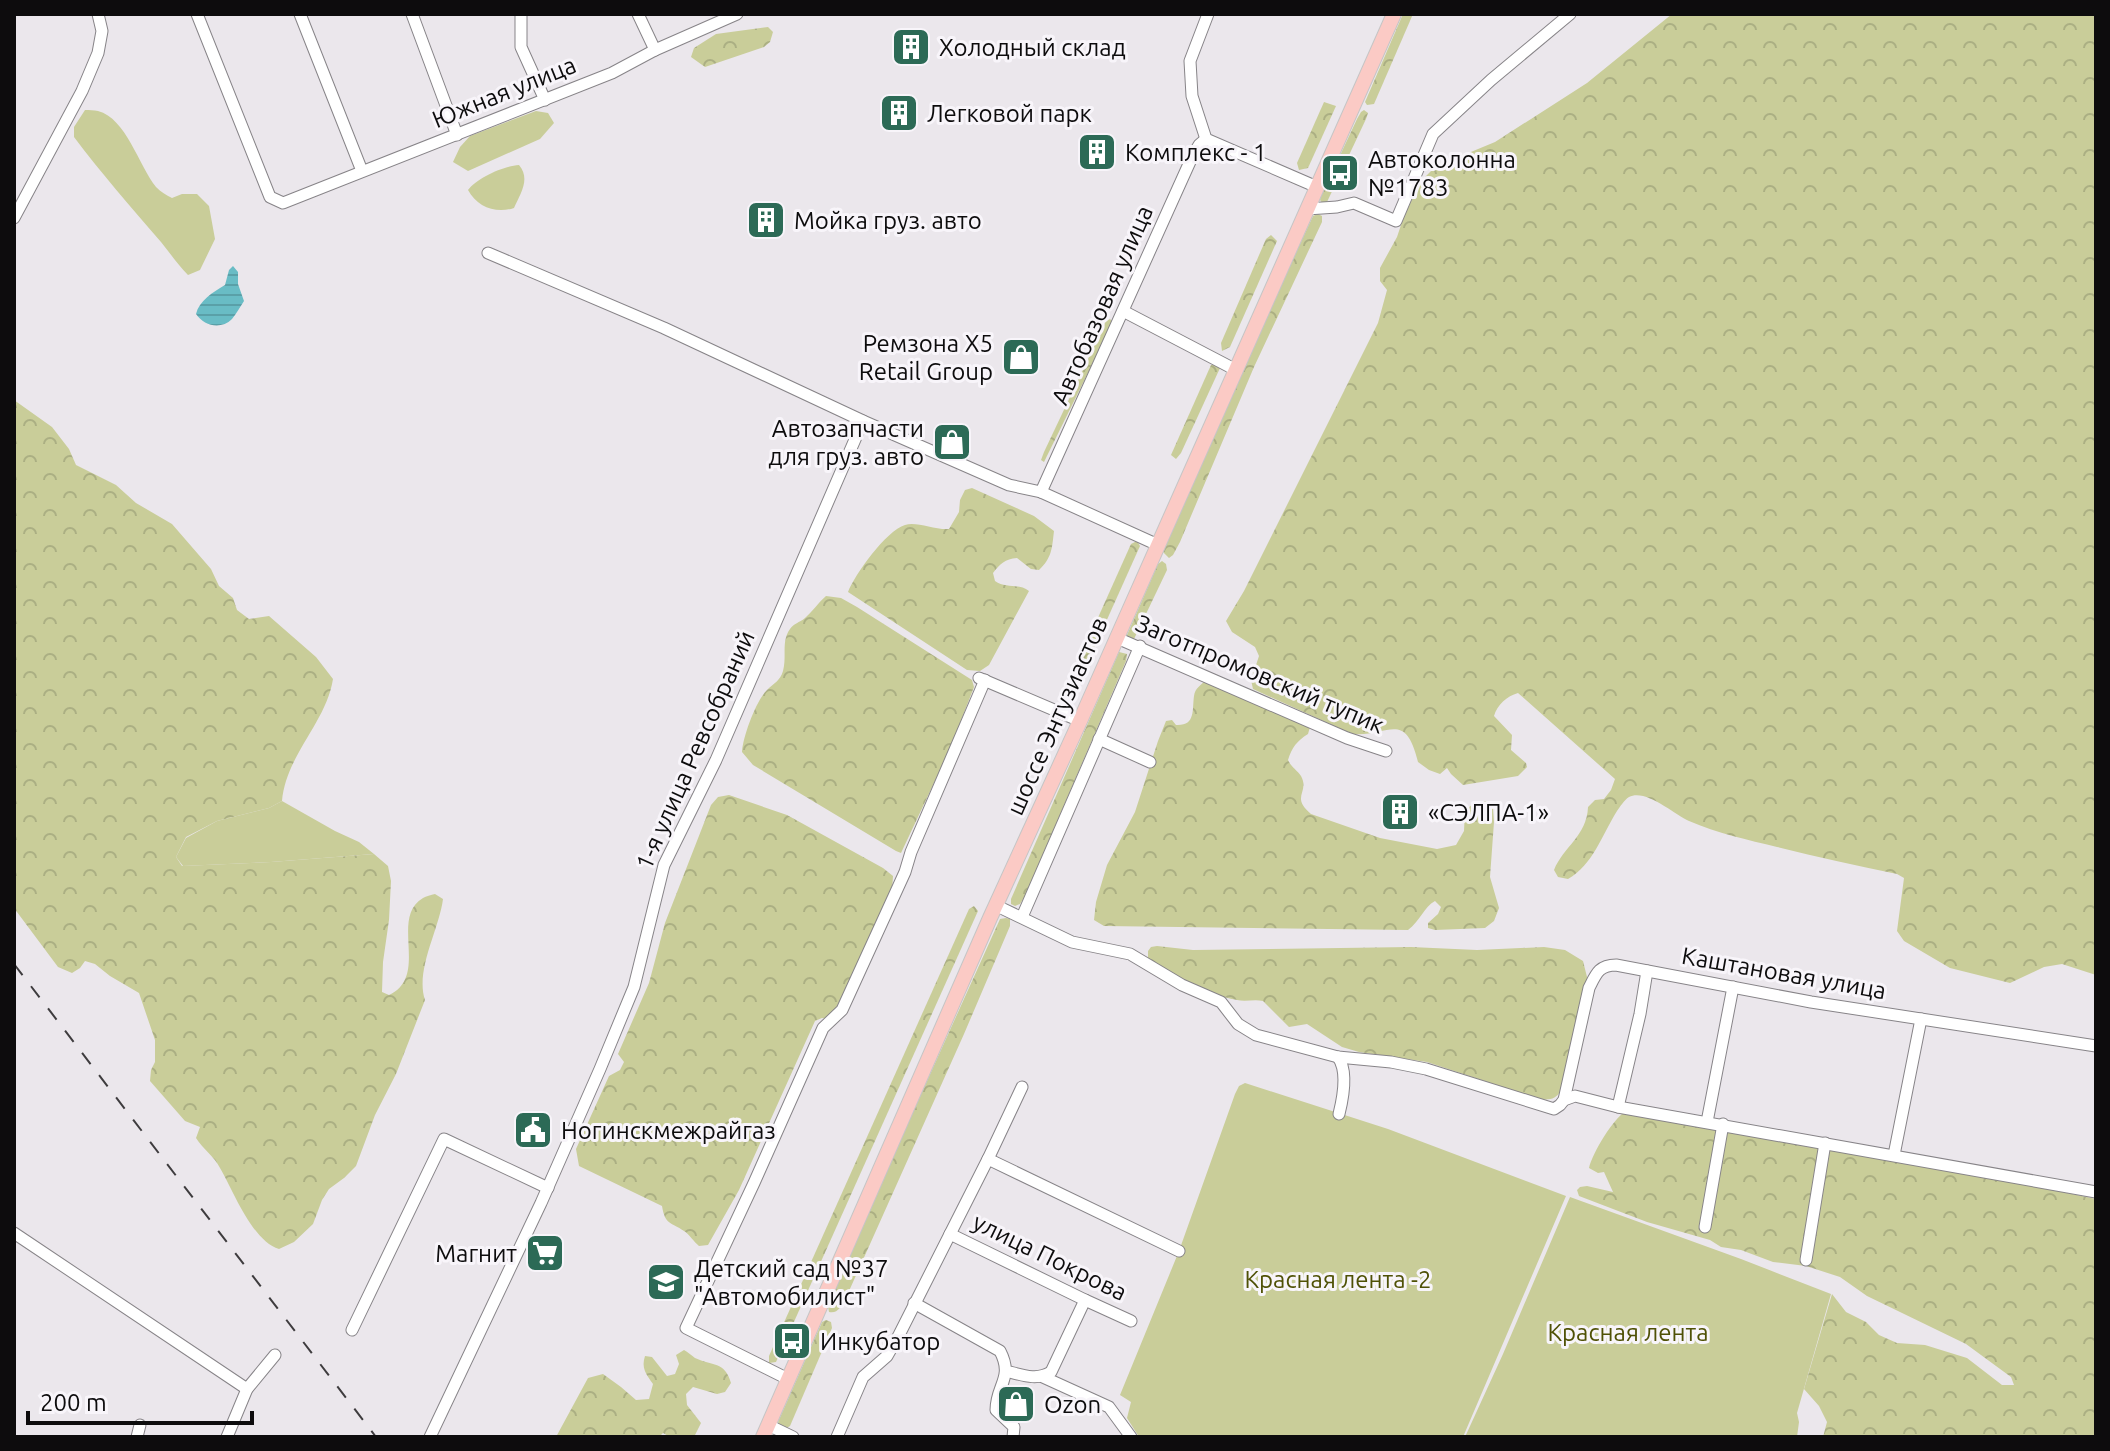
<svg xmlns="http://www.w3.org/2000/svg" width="2110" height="1451" viewBox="0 0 2110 1451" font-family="Ubuntu,sans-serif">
<defs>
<pattern id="forest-crowns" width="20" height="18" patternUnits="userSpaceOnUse" patternTransform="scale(2)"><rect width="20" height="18" fill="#c9cd99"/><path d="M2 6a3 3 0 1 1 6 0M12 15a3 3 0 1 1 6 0" fill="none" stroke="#abaf83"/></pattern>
<pattern id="water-rules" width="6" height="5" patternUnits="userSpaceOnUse" patternTransform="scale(2)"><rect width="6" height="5" fill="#69bcc5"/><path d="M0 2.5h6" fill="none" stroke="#5aa0a8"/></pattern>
</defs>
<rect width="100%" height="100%" fill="#ebe7ec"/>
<g fill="#c9cd99">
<path d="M85 110C89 110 94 110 98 111 126 118 139 166 156 187 161 192 166 195 172 198L182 194H197L209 206 215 239 200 270 188 275C178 265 170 253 161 242 131 207 101 173 74 137V127Z"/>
<polygon points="536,111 548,113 554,123 540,139 468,171 453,162 460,147 470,136"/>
<path d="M519 165C531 179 520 194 514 208 496 214 477 207 468 190 477 178 503 166 519 165Z"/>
<polygon points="282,801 335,831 359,842 374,854 271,862 183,866 176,857 186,838 217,821 269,808"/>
<polygon points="1245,1083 1388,1129 1566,1196 1463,1437 1139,1437 1127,1418 1131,1402 1120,1395 1179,1251 1235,1094 1239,1086"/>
<polygon points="1570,1197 1741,1259 1831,1294 1797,1413 1799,1422 1797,1437 1465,1437 1503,1354"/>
</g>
<g fill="url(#forest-crowns)">
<polygon points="1403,14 1413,14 1374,104 1367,105 1365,102"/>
<path d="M1672 14H2096V975L2062 964 2044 967 2010 983 1950 968 1904 941 1897 931 1904 878 1897 874C1857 866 1817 857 1777 847 1748 840 1717 833 1689 821 1674 814 1645 788 1629 797 1624 800 1620 807 1617 811 1602 835 1593 865 1568 879L1558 877 1554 870C1563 847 1587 836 1588 807L1595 800 1604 799 1611 790 1615 779 1518 693C1507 696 1497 705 1494 716L1512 735 1511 750 1526 763 1527 767 1518 776 1463 785 1451 774 1447 768 1440 774 1429 770 1418 762C1405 709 1389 737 1352 734L1253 689 1251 680 1259 656 1255 647 1232 632 1226 621 1244 591 1378 323 1387 290 1380 281V268L1397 237 1404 216 1421 181 1435 167 1453 156 1466 154 1495 142 1587 83Z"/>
<polygon points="768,27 773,32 770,42 764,47 705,67 691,57 694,48 716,34"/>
<polygon points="1324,102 1336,106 1308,168 1299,170 1297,163"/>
<polygon points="1364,110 1368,113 1366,119 1327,202 1323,204 1320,200 1321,196 1357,119 1361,112"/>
<polygon points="1318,214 1322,216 1322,222 1254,367 1180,542 1173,555 1169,558 1163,552 1242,369 1313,216"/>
<polygon points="1271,235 1277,241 1230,347 1222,351 1221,343 1266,239"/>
<polygon points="1110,319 1113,322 1044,462 1041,460 1044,452 1106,321"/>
<polygon points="1211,365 1215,365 1220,368 1181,453 1176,459 1171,455"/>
<path d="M14 400 52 427 69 449 76 465 116 485 136 503 172 524 211 569 219 586 233 598 237 610 249 619 269 616 316 657 333 679C326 723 286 755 282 801L269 808 217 821 186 837 176 857 182 866 271 862 374 854 388 866 391 881 389 920 383 962 382 992 389 995C430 976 389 918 423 898 426 896 431 895 435 894L443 899C439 930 415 970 425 1000L396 1074 375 1115 356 1166 344 1178 329 1189 322 1200 313 1224 294 1242 279 1249C252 1241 233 1190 220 1168 214 1156 203 1149 196 1138L200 1127 185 1121 150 1081 151 1070 155 1062V1040L139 993 110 976 95 964 85 961 80 968 72 973 58 967 14 908Z"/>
<path d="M972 488 1034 516 1054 531C1052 548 1052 558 1039 570L1031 569 1017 558C1005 559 1000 564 993 573L995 581C1006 589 1019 583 1029 591L989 665 980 671 967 670 848 592C855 574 886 531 905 525 916 521 934 530 949 529L959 512 960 500 965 490Z"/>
<polygon points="1137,541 1140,546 1088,662 1083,666 1079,660 1131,544"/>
<polygon points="1162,561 1166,564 1167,570 1134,639 1128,639 1127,635 1158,564"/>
<path d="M826 596 841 598 857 607 972 680 974 687 950 749 901 853 896 851 753 765 742 752C743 736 756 701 767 690 774 683 780 681 783 671 787 657 781 641 790 629 794 623 799 623 805 618 812 612 818 603 826 596Z"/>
<polygon points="1119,652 1127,654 1126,661 1025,896 1020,904 1015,906 1011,904 1011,899"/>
<path d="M1206 680 1310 727 1308 734C1297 741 1292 747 1288 760 1291 767 1297 770 1301 776 1310 792 1290 797 1311 814L1380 838 1437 849 1456 845 1464 831 1465 811 1476 801H1487L1493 809 1494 822 1490 877 1499 908 1494 921 1485 928 1435 930 1428 928V923L1438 914 1441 907 1435 901C1424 907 1420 921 1408 930L1104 926 1094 920 1096 902 1107 865 1135 812 1158 741 1166 721 1172 720 1176 725C1196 726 1192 710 1194 696 1195 688 1201 685 1206 680Z"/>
<path d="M729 795 787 815 883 868 893 876C893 912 852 978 834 1012L828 1019 822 1018 815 1021 739 1190 708 1245 699 1246C694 1242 689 1234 684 1231 671 1222 665 1225 662 1206L579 1166 576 1149 609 1076 620 1070 624 1062 618 1054 649 983 665 923 711 805 718 797Z"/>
<polygon points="974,906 978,911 776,1362 769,1363 769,1356 969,909"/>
<path d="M1006 918 1010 919V926L964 1034 845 1300C841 1306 838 1314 829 1312L828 1307 886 1172 1000 919Z"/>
<path d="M1157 946 1193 950 1411 947 1477 950 1544 947 1565 950 1583 961 1588 981 1561 1090C1556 1100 1549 1100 1539 1099L1427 1062 1359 1052 1342 1047 1307 1024 1289 1027 1263 1001C1254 999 1246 1002 1237 1000 1204 994 1176 977 1148 960V951L1151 947Z"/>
<path d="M1626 1111 1968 1172 2096 1199V1437H1823L1827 1422 1819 1406 1804 1389 1832 1294 1846 1312 1866 1322 1879 1335 1897 1343 1925 1345 1967 1358 2002 1385H2014L2011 1377 1966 1344 1867 1296 1840 1277 1806 1266 1773 1262 1741 1250 1721 1247 1710 1240 1647 1222 1579 1196 1577 1190 1580 1187 1587 1186 1613 1192 1604 1172 1598 1173 1589 1168C1593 1152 1613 1119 1626 1111Z"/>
<polygon points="826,1320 831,1322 832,1328 790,1426 785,1429 780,1428 778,1422 822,1322"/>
<path d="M684 1350C688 1352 691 1355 695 1358 712 1366 725 1361 731 1383L725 1392 717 1394 693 1387 686 1394 687 1405 701 1423 694 1437H670L663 1433 659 1437H556L588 1378 603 1374 621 1387 636 1400 649 1399 653 1384C646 1374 641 1368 645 1356L652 1357 667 1376 675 1374 679 1364 676 1355Z"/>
</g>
<path fill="url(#water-rules)" d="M233 266 238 272V284L244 301C240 307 236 314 232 319 221 330 204 326 196 314 199 301 213 292 225 285L229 270Z"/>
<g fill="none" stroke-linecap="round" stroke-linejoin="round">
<defs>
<g id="minor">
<polyline points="197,14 270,197 283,203 612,73 655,50 737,14"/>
<polyline points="300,14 362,171"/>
<polyline points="412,14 457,135"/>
<polyline points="521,14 521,47 545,100"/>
<polyline points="638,14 655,50"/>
<polyline points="1208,14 1190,61 1192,96 1206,139 1317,187"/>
<polyline points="1307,209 1337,207 1354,203 1396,221 1433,134 1491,80 1570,14"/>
<polyline points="14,218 82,91 98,53 102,31 98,14"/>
<polyline points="488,253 664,328 863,421 1009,485 1041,492 1158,545"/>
<polyline points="1123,311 1236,370"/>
<polyline points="1041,492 1193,155 1199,145 1206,139"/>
<polyline points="1117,638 1347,738 1386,751"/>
<polyline points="979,678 1080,721"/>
<polyline points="1099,739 1150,762"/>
<polyline points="995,905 1072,942 1130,954 1182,985 1221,1002 1238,1024 1256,1035 1338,1057 1391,1062 1426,1069 1554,1109 1560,1105 1564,1100 1575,1096 1618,1107 2096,1192"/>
<polyline points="1022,917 1140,646"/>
<path d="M1338 1057C1348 1071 1343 1098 1339 1114"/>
<path d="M1564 1100 1589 988C1596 974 1599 965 1616 965L1811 1002 2096 1046"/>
<polyline points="1618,1107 1640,1014 1647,971"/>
<polyline points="1707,1122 1733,987"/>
<polyline points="1894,1155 1921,1019"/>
<polyline points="988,1159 1179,1251"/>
<polyline points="1705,1227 1723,1124"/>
<polyline points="14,1233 247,1389"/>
<polyline points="950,1234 1085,1300 1131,1321"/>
<polyline points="1806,1260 1825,1143"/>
<path d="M914 1303 1000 1351C1014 1378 996 1385 996 1410L1014 1427 1013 1437"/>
<polyline points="352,1330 444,1139 548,1188"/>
<path d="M1006 1371C1022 1375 1037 1381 1051 1372L1085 1300"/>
<polyline points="1043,1377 1109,1407 1131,1437"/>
<polyline points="788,1379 686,1328 754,1183 823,1028 842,1010 905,872 911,852 985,680"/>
<polyline points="768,1425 793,1437"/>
<polyline points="137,1437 140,1425"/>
<polyline points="227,1437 247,1389 275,1355"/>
<polyline points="430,1437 541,1203 600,1069 634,987 664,865 716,760 863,421"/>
<polyline points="837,1437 863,1377 887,1356 899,1335 988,1159 1022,1087"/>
</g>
<polyline id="major" points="763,1437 990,918 1080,721 1394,14"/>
</defs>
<use href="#minor" stroke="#878488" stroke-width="13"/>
<use href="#major" stroke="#c5c5c5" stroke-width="16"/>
<use href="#minor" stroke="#fff" stroke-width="11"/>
<use href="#major" stroke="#fbcac5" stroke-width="14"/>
<polyline stroke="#3e3c3e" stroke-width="2" stroke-dasharray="14 14" stroke-linecap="butt" points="14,964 376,1437"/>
</g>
<defs>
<symbol id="building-square" viewBox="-11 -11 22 22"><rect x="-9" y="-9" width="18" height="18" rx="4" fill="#2c6a56" stroke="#f8f5fa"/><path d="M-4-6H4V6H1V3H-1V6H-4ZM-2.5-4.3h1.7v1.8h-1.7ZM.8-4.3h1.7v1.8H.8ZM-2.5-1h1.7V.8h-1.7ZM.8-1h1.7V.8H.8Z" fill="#fff"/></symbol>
<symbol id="bus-square" viewBox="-11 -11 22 22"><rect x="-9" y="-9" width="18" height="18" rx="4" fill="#2c6a56" stroke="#f8f5fa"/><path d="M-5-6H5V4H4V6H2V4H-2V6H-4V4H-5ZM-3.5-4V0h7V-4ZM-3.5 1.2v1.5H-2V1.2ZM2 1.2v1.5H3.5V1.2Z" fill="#fff"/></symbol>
<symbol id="shop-square" viewBox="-11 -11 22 22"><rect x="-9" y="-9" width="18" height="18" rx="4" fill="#2c6a56" stroke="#f8f5fa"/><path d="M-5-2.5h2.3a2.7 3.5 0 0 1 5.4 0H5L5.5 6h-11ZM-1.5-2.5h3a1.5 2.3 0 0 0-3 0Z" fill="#fff"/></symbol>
<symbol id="civic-square" viewBox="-11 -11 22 22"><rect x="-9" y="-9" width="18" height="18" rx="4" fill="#2c6a56" stroke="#f8f5fa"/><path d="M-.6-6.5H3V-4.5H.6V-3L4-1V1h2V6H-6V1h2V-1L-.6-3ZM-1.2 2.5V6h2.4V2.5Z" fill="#fff"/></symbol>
<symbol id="supermarket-square" viewBox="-11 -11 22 22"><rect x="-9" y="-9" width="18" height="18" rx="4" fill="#2c6a56" stroke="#f8f5fa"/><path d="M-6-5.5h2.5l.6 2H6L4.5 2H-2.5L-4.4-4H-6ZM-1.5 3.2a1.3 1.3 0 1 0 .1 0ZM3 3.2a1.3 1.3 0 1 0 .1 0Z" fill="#fff"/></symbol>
<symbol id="school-square" viewBox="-11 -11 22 22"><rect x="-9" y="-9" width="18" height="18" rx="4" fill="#2c6a56" stroke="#f8f5fa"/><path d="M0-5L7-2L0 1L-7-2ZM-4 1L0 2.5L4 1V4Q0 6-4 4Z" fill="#fff"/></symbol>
</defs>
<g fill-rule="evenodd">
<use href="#building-square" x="889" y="25" width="44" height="44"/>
<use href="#building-square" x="877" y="91" width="44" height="44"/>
<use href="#building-square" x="1075" y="130" width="44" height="44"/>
<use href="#bus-square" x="1318" y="151" width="44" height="44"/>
<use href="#building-square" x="744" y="198" width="44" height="44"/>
<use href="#shop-square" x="999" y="335" width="44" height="44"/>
<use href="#shop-square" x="930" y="420" width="44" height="44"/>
<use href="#building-square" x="1378" y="790" width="44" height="44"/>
<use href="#civic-square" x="511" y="1108" width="44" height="44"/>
<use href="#supermarket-square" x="523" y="1231" width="44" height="44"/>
<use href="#school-square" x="644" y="1260" width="44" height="44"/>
<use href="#bus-square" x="770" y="1319" width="44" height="44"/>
<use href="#shop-square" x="994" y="1382" width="44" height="44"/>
</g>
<g text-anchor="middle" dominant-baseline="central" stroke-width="6" stroke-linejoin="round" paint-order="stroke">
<g font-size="24" fill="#0d0c0d" stroke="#f8f5fa" text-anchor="start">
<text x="939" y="47">Холодный склад</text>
<text x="927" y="113">Легковой парк</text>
<text x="1125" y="152">Комплекс - 1</text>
<text x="1368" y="159">Автоколонна<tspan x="1368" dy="28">№1783</tspan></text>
<text x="794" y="220">Мойка груз. авто</text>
<text x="993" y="343" text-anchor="end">Ремзона X5<tspan x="993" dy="28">Retail Group</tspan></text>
<text x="924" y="428" text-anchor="end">Автозапчасти<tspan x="924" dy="28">для груз. авто</tspan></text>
<text x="1428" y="812">«СЭЛПА-1»</text>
<text x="561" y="1130">Ногинскмежрайгаз</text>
<text x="517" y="1253" text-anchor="end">Магнит</text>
<text x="694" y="1268">Детский сад №37<tspan x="694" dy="28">"Автомобилист"</tspan></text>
<text x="820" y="1341">Инкубатор</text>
<text x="1044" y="1404">Ozon</text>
</g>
<g font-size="24" fill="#0d0c0d" stroke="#f8f5fa">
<text transform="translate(504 92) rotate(-22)">Южная улица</text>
<text transform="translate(1102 305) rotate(-66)">Автобазовая улица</text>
<text transform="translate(1260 674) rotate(23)">Заготпромовский тупик</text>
<text transform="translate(1057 716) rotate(-66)">шоссе Энтузиастов</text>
<text transform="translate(695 750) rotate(-66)">1-я улица Ревсобраний</text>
<text transform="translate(1784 973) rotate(10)">Каштановая улица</text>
<text transform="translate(1050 1257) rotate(26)">улица Покрова</text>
</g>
<g font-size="24" fill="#4f5106" stroke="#f8f5fa">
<text x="1338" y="1279">Красная лента -2</text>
<text x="1628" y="1332">Красная лента</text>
</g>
</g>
<rect width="2110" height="1451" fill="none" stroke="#0d0c0d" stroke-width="32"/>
<path d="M28 1411v12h224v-12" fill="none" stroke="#0d0c0d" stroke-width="4"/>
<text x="40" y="1411" font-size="24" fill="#0d0c0d" stroke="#f8f5fa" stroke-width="6" paint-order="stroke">200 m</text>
</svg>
